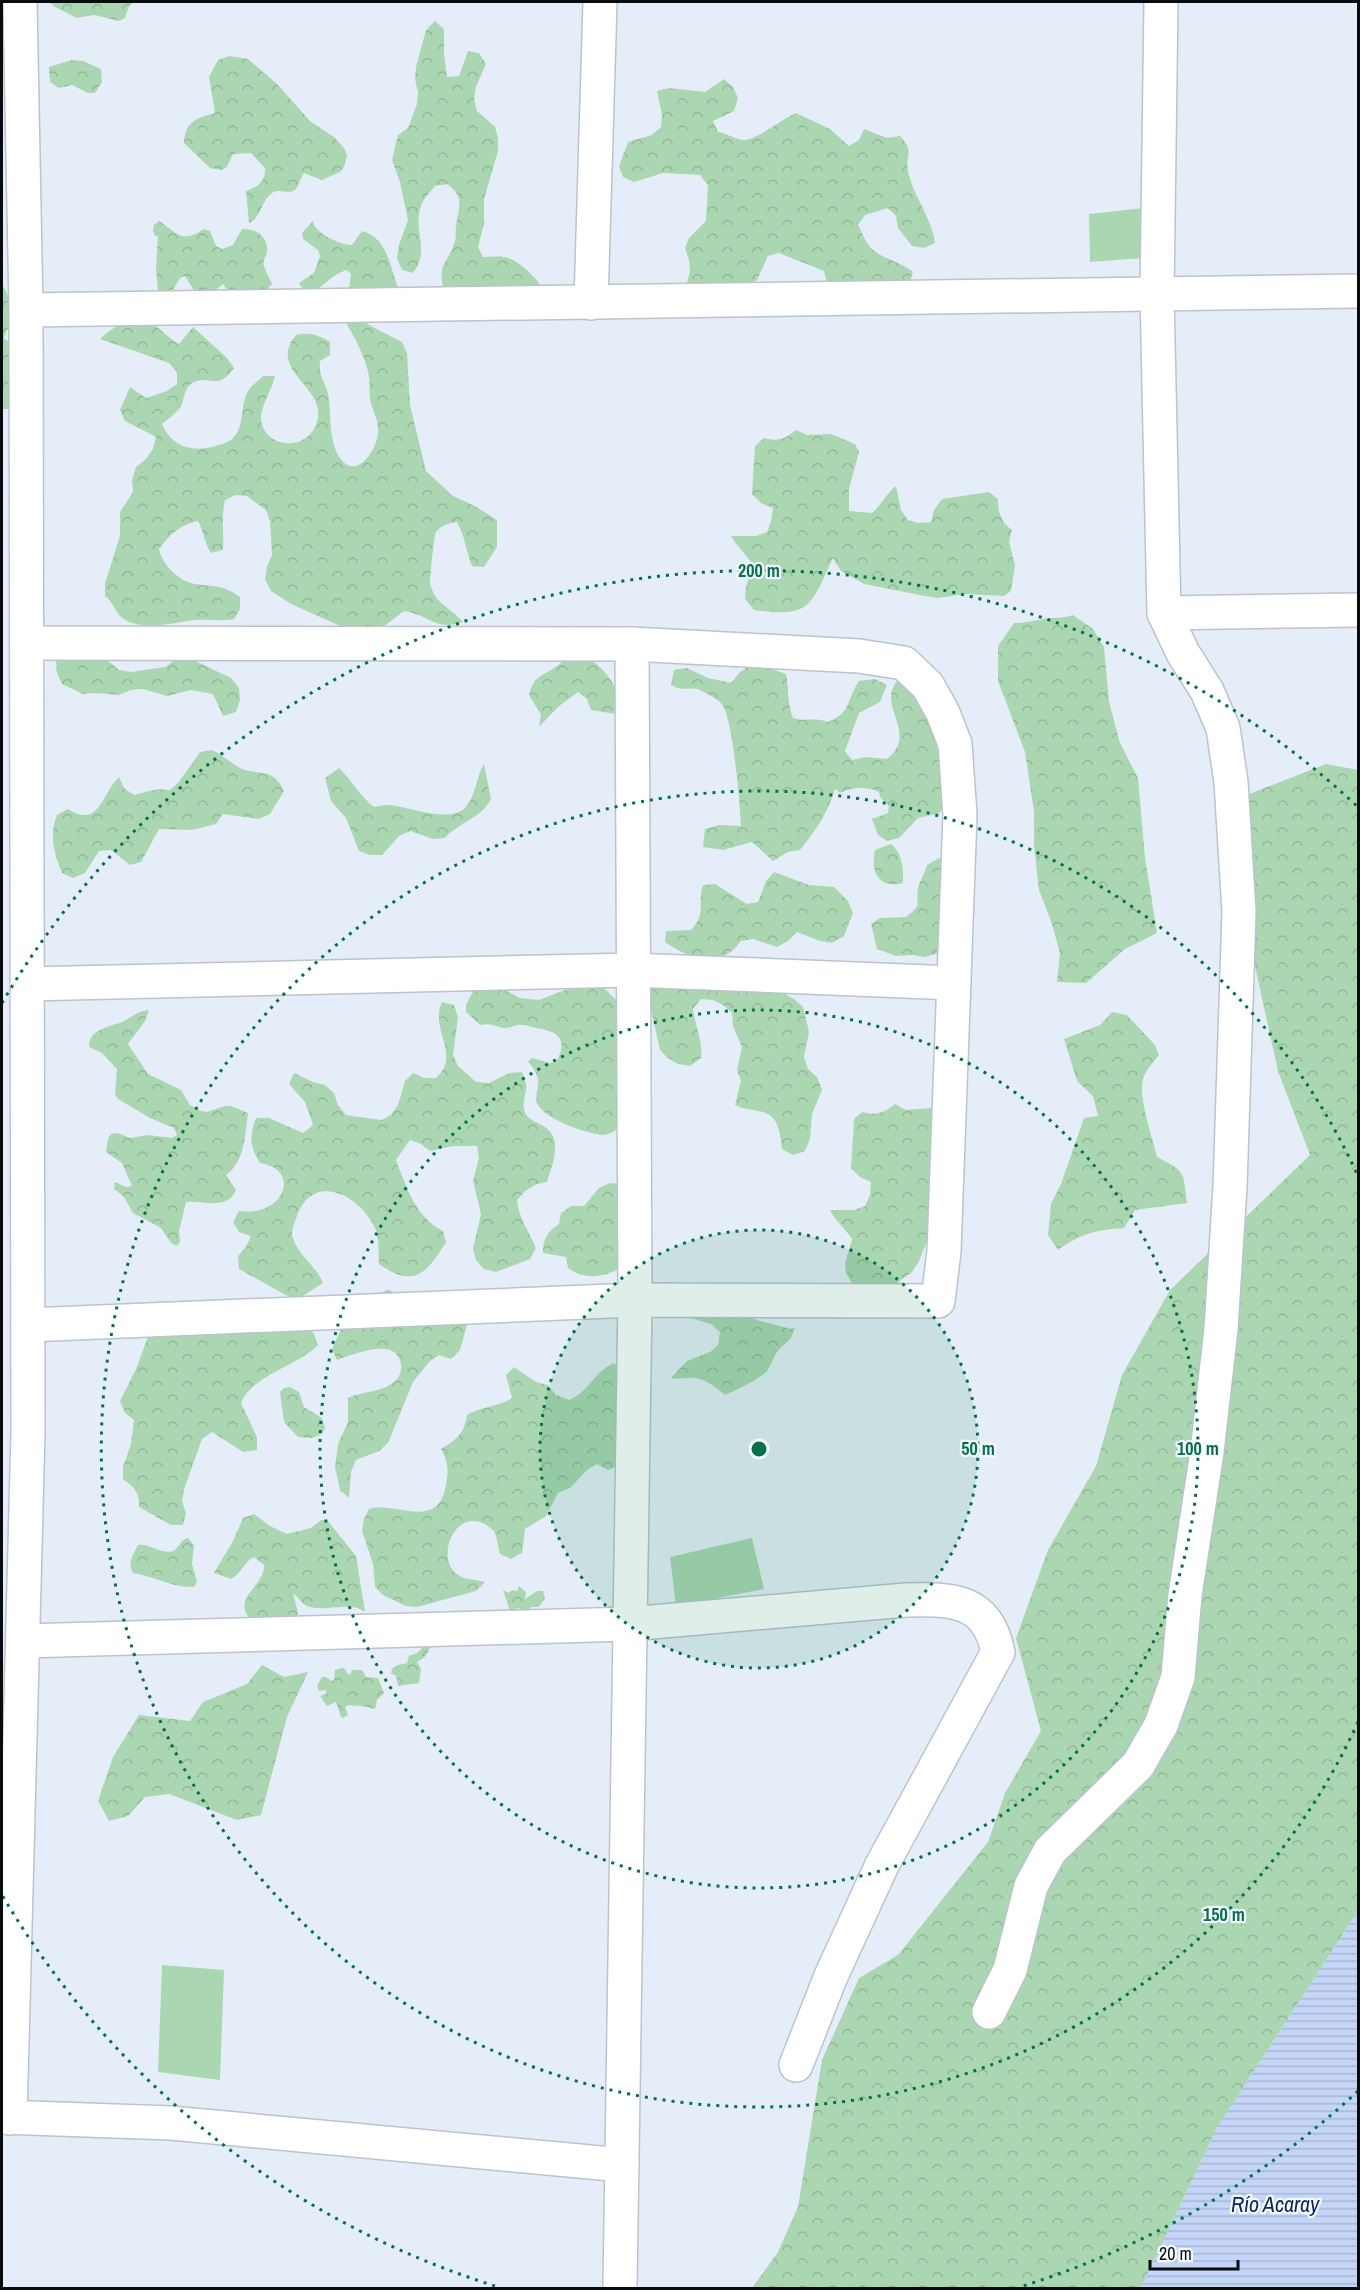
<svg xmlns="http://www.w3.org/2000/svg" width="1360" height="2290" viewBox="0 0 1360 2290" font-family="'Archivo Narrow',sans-serif">
<defs>
<pattern id="forest-crowns" width="20" height="18" patternUnits="userSpaceOnUse" patternTransform="scale(1.5)"><rect width="20" height="18" fill="#aad7b1"/><path d="M2 6a3 3 0 1 1 6 0M12 15a3 3 0 1 1 6 0" fill="none" stroke="#91b797"/></pattern>
<pattern id="water-rules" width="6" height="5" patternUnits="userSpaceOnUse" patternTransform="scale(1.5)"><rect width="6" height="5" fill="#c4d5f7"/><path d="M0 2.5h6" fill="none" stroke="#a7b6d3"/></pattern>
</defs>
<rect width="100%" height="100%" fill="#e5eef8"/>
<g fill="url(#forest-crowns)">
<polygon points="49,2 134,2 129,6 125,18 119,21 94,15 77,18 55,7"/>
<path d="M435 21 444 29V53L447 77 459 76 468 51 479 53 486 64 476 87 474 99 477 111 495 127 498 138V151L484 199V224L478 247 483 257C490 257 497 256 504 257 518 259 535 276 542 288L465 302 443 287C438 262 447 265 454 244 457 238 455 232 456 225 459 206 465 197 447 184L435 186C430 192 423 199 421 206 412 230 431 250 413 273L402 270 397 258 399 245 408 220 400 182 392 160 398 135 408 128 417 104 418 92 415 79 416 67 426 30Z"/>
<path d="M229 56 248 59 277 84 311 122 334 137 344 148 347 155 344 167 340 172 322 180 304 173C300 178 299 186 295 190 288 195 279 188 272 193 261 201 261 218 249 223L246 191C257 188 266 181 265 168L251 153 233 154 227 167 222 170 210 168 184 143C185 121 197 118 215 113L209 77 218 60Z"/>
<polygon points="72,60 83,61 101,69 102,82 95,93 88,93 72,85 59,88 50,82 49,67"/>
<path d="M724 79 733 87 738 98 734 111 713 121 718 132C726 133 733 138 741 140 755 142 781 119 796 113L830 129 849 146 859 140 864 129 887 138 900 136C915 152 905 154 908 171 913 196 932 218 935 243L924 248 912 246 898 228 896 216 888 208 865 215 858 225C862 232 865 241 870 247 881 259 900 261 913 272L909 284 832 293 827 282 824 271 779 253 768 256 757 280 726 298 690 295 687 283 690 271 689 260 685 248 689 238 706 221 708 185 700 175 663 173 634 182 623 177 619 166 628 142 652 135 661 127 662 115 657 91 669 88 705 92Z"/>
<path d="M314 220 313 224C320 235 338 244 352 245L362 231C388 238 390 267 398 288L349 290 351 274 346 270 335 275 313 293 302 288 299 283 314 273 320 256 318 250 303 239 302 233Z"/>
<path d="M159 221C179 234 181 244 204 229L210 231 216 246 222 249 233 245 242 229C256 228 269 237 267 252 266 257 262 261 264 266 266 273 270 278 272 284 264 295 247 297 234 300L223 284 213 292H195L185 276 180 278 170 295 158 292 156 268 158 236H155L153 231 154 225Z"/>
<path d="M2 284C7 293 16 308 12 319 10 326 6 331 4 338L12 345 23 401 7 409H2Z"/>
<path d="M349 310 369 325 402 342 407 353 410 405 426 471 453 496 475 506 497 520V547L484 567 472 566C466 551 465 536 457 522 450 523 441 525 436 532 434 535 430 577 430 583 431 586 433 593 435 596 442 606 455 612 463 622 438 632 427 614 404 611L383 627 372 630 347 629 291 604 271 591 265 579 267 567 272 555 270 521 266 510 247 496 236 495 225 500C221 516 224 533 223 550L211 553C204 542 204 532 198 521 181 524 169 535 159 549 162 564 178 581 195 584 214 587 222 584 240 597V609L234 619C220 622 209 619 196 620 175 622 137 634 119 615 114 609 113 602 105 596V584L120 536V512L133 492 132 480 136 467 146 459 153 449 156 437 125 421 120 410 130 387 146 398 167 391 177 384V372L169 363 100 339C111 328 137 311 152 323 162 330 168 338 179 344L193 327 226 357 234 368C216 393 210 373 192 383 183 389 185 400 180 408 175 414 168 419 162 424 171 446 191 452 212 447 219 445 228 443 233 438 245 426 240 407 247 393 250 386 258 381 263 376H275C272 391 257 410 262 425 270 448 303 449 314 429 336 388 264 374 296 335 310 332 318 335 330 342V355L320 361C318 379 328 384 329 400 331 418 329 442 340 458 356 481 376 451 378 434 380 423 372 410 370 399 369 391 370 383 369 376 365 356 355 338 345 321Z"/>
<path d="M796 430 807 435 831 434 855 444 859 452 849 489V511L872 513C882 504 886 494 896 486L901 510 908 520 918 523 931 522 934 510 942 499 989 492 998 499C998 514 1001 521 1012 530L1009 542 1015 565 1011 591 1004 596 965 594 938 598 925 596 864 584 841 571 833 558C810 606 812 618 754 610L745 599 746 587 753 565C746 554 737 547 731 536H756L767 532 771 521 773 508 761 503 752 494 755 446 764 438C778 442 785 439 796 430Z"/>
<path d="M1073 615 1093 629 1104 647 1109 702 1120 743 1138 778 1145 858 1157 933 1125 949 1086 983 1057 982 1060 953 1051 921 1039 890 1034 846V812L1025 752 998 681V646L1014 623C1025 623 1033 621 1043 619 1054 617 1062 619 1073 615Z"/>
<path d="M583 653C604 669 623 686 616 714L591 710 587 699 578 692 558 707 539 727 541 715 529 695C534 676 539 678 554 668 565 661 569 654 583 653Z"/>
<polygon points="100,654 119,670 131,672 165,667 175,660 187,657 231,678 239,688 240,700 236,712 223,716 213,694 191,690 167,696 143,689 131,690 119,695 95,693 83,694 62,684 57,673 56,661 63,655"/>
<path d="M754 663 786 674C789 689 787 704 793 718 806 722 815 717 828 722 853 711 845 702 859 681L875 679 887 685 880 702 859 713 845 751 852 760 866 757 887 759C923 730 866 701 906 673L936 731C933 754 954 791 940 813L918 818 899 838 887 841 878 835 872 819 888 813 889 806 880 797 879 792C868 786 852 787 840 793L835 789C828 813 815 831 800 850L788 852 773 861 752 842 723 850 703 847 705 829 719 825 741 826C740 806 733 715 721 703 717 699 703 691 697 689 686 687 684 692 671 685L674 670 687 668 708 678 731 683 740 672Z"/>
<path d="M212 750C223 755 235 767 245 770 264 775 274 770 284 791L270 814 259 819 223 814 216 824 192 830 159 829 141 862 130 865 111 850 99 851 85 873 73 878 62 873C54 853 49 836 57 815L68 809C100 829 101 794 119 777L124 788 134 795 158 789 170 790 179 782 200 752Z"/>
<path d="M484 764 491 799C480 820 460 821 445 838L433 839 410 831 399 836 382 855H370L359 851 346 818 331 801 325 778 339 768C352 781 360 796 374 807 382 805 389 804 397 806 414 809 452 823 466 807 476 795 476 777 484 764Z"/>
<polygon points="1326,764 1358,770 1358,1911 1217,2128 1141,2288 752,2288 778,2252 798,2207 822,2060 859,1978 898,1955 988,1842 1005,1793 1041,1731 1016,1638 1048,1550 1096,1466 1122,1375 1170,1290 1310,1155 1278,1071 1238,889 1239,798"/>
<path d="M891 844C903 854 903 869 903 883 879 889 870 873 875 850Z"/>
<path d="M939 858 949 864 939 953 925 957 912 955 896 956 877 949 871 924 880 918 906 917C924 903 915 906 918 888 920 880 925 873 927 865Z"/>
<path d="M774 872 809 885 834 887 848 901 853 913 844 936 832 943 820 941 797 932 788 941 777 947 753 939 741 941C720 970 691 960 665 942L666 931 691 930C707 913 697 904 703 885L715 884 747 904 758 902 766 881Z"/>
<path d="M651 981 773 987 794 999 803 1007 809 1032 804 1057 808 1069 817 1077 822 1090 812 1114 810 1139 805 1151 793 1155 782 1149C780 1132 779 1114 758 1111 749 1109 743 1109 735 1105L741 1081 737 1070 742 1047 733 1026 732 1013 723 1005 713 1000 701 999 693 1009C695 1026 703 1040 701 1058L690 1066 678 1064 668 1058 660 1050 652 1014 646 1003Z"/>
<path d="M591 982 605 989 618 1002 620 1120 615 1131C611 1133 606 1135 602 1135 585 1133 547 1120 538 1105 531 1093 548 1082 528 1062L532 1058 550 1063 556 1062C569 1039 558 1031 536 1028 531 1027 527 1025 522 1025 516 1024 510 1029 503 1028 494 1026 490 1023 480 1025L466 1012V1005L474 989 498 986 520 998 539 1000 565 990 580 988Z"/>
<path d="M442 1002 454 1005 458 1017 453 1055 458 1066 476 1082 489 1083 509 1073 522 1072C523 1076 526 1081 526 1085 527 1093 522 1102 524 1109 526 1118 533 1121 540 1124 565 1136 553 1162 547 1182 533 1184 526 1189 517 1200 519 1219 529 1231 536 1248L530 1259 496 1272 484 1269 476 1260 473 1249 481 1214 473 1181 479 1158 477 1146H453L430 1151 421 1144 410 1140 396 1160C406 1186 416 1218 443 1231L446 1242C427 1273 414 1289 379 1264 378 1252 380 1239 375 1228 360 1195 313 1171 297 1216 295 1222 292 1228 292 1234 295 1253 316 1265 323 1283L303 1296 291 1298 239 1269 238 1256 246 1247 251 1236 239 1232 233 1222 239 1211C283 1218 303 1170 260 1163 250 1147 249 1137 256 1118H269L303 1133 313 1125 305 1102 289 1084 294 1073 313 1082 325 1085 334 1093 338 1105 346 1115 381 1120 391 1115 398 1105 405 1081 413 1073 424 1078H436C462 1054 429 1030 442 1002Z"/>
<path d="M149 1010 145 1021 128 1044 148 1074 181 1090 190 1105 201 1111 207 1112 225 1106H231L248 1113C245 1134 245 1162 226 1175L236 1190C228 1211 202 1200 186 1202L179 1231 180 1242 177 1246 171 1243 161 1228 133 1213 124 1197 114 1189 115 1182 126 1187 132 1186 122 1163 106 1152 108 1139 111 1134 118 1133 130 1138 148 1135 172 1138 177 1135 174 1128 150 1118 118 1099 115 1094 117 1069 102 1053 89 1047C89 1029 109 1027 122 1022 132 1017 138 1011 149 1010Z"/>
<path d="M1112 1012 1127 1015 1155 1045 1159 1055C1155 1061 1148 1067 1145 1074 1135 1092 1153 1137 1157 1157 1186 1172 1183 1171 1187 1203L1135 1210 1124 1228C1096 1230 1082 1233 1058 1250L1048 1235 1051 1204 1061 1184 1084 1118 1098 1116 1093 1096 1077 1081 1064 1039 1100 1025Z"/>
<path d="M895 1104 906 1110 930 1108 954 1118 943 1203 919 1261 912 1272 891 1287H878L852 1283C839 1265 848 1259 852 1239 845 1228 835 1221 830 1210H854L865 1206 870 1195 871 1182 860 1177 851 1168 854 1119 862 1112C876 1116 884 1113 895 1104Z"/>
<path d="M610 1183 622 1184 624 1266C606 1277 586 1281 568 1268L566 1257 543 1253C543 1239 547 1232 559 1224L561 1213 571 1206H584L599 1188Z"/>
<path d="M388 1290C416 1299 446 1304 467 1325L460 1350 451 1359 439 1355 429 1362 413 1382 388 1443 379 1451 356 1460 351 1472 349 1498 340 1490 335 1467 338 1444 348 1422V1398C362 1391 378 1393 391 1384 398 1380 402 1373 401 1365 398 1335 353 1355 337 1360L332 1349 342 1327 377 1295Z"/>
<path d="M719 1302 754 1319 791 1329 795 1327C790 1343 789 1339 779 1350 773 1356 772 1364 767 1371 760 1379 735 1391 725 1395 716 1388 706 1379 695 1378 687 1377 679 1380 671 1378L687 1361 710 1352 718 1345 720 1332 711 1324 688 1317Z"/>
<path d="M305 1325 314 1334 318 1345C298 1366 252 1375 241 1403L257 1437V1450L243 1452 212 1432 202 1439 184 1489 182 1501 186 1513 183 1525H171L139 1507C140 1493 134 1487 123 1479V1467L131 1444 134 1420 125 1413 120 1401 136 1369 149 1334Z"/>
<path d="M614 1363 624 1373 619 1466 608 1470 597 1464 587 1470 570 1488 558 1493 546 1516 525 1529 522 1553 511 1559 500 1554C498 1547 497 1537 494 1531 491 1528 486 1524 482 1523 452 1510 433 1565 462 1577 469 1580 478 1580 485 1582L476 1591 417 1607 406 1606 383 1595 375 1587 373 1564 362 1531 364 1519 369 1509C396 1501 438 1532 446 1485 449 1470 448 1462 441 1449 457 1439 464 1434 467 1415 482 1406 498 1407 512 1398L506 1375 514 1367 536 1382 548 1385 556 1395 569 1400C589 1392 595 1371 614 1363Z"/>
<polygon points="290,1387 299,1392 304,1407 322,1418 325,1428 322,1434 312,1438 298,1437 284,1422 280,1392 284,1388"/>
<path d="M254 1514 270 1526 287 1534 311 1528 321 1520H327L356 1556 365 1612C349 1600 326 1613 307 1606 302 1604 298 1597 293 1593L298 1613 295 1619 255 1622C226 1601 266 1586 264 1565L254 1557C244 1562 241 1574 231 1579L214 1573 233 1541 243 1518Z"/>
<path d="M188 1538 194 1545 192 1564 197 1582 194 1587C171 1588 155 1576 133 1573 127 1563 133 1555 138 1545 148 1543 163 1555 173 1551 179 1548 180 1540 188 1538Z"/>
<polygon points="519,1586 526,1592 525,1599 537,1591 543,1591 545,1598 539,1607 531,1607 528,1612 522,1612 519,1608 510,1611 503,1590 509,1593 512,1590 517,1591"/>
<path d="M422 1644H432L425 1657 417 1662 421 1669 419 1683 398 1686 396 1676 391 1673C392 1664 400 1665 407 1663L409 1656 417 1653 422 1648Z"/>
<polygon points="262,1665 284,1677 308,1672 287,1717 261,1815 237,1820 169,1794 145,1797 128,1816 109,1821 98,1801 113,1757 139,1715 190,1721 203,1702 247,1684"/>
<path d="M341 1668H344L348 1674 350 1675 352 1670H362L366 1677 378 1678 384 1693 377 1700 376 1707 374 1709C364 1705 358 1707 349 1705L345 1707 348 1715 343 1718 341 1717 336 1702 327 1706 320 1696 327 1693 325 1690 319 1691 317 1686 322 1677H326L332 1681 334 1680 335 1670Z"/>
</g>
<g fill="#aad7b1">
<polygon points="1171,205 1172,256 1090,262 1089,214"/>
<polygon points="752,1538 764,1589 676,1606 670,1557"/>
<polygon points="162,1965 224,1970 220,2080 158,2072"/>
</g>
<polygon fill="url(#water-rules)" points="1358,1911 1358,2288 1141,2288 1217,2128"/>
<g fill="none" stroke-linecap="round" stroke-linejoin="round">
<defs>
<g id="minor">
<polyline points="591,303 600,2"/>
<polyline points="26,310 1358,291"/>
<polyline points="1164,613 1358,610"/>
<polyline points="27,643 632,644 859,656 904,663 928,686 943,713 955,744 960,815 944,1251 938,1301 635,1300 28,1325"/>
<polyline points="27,984 632,970 954,983"/>
<path d="M23 1641 629 1624 906 1600C953 1599 987 1599 998 1652L882 1865 831 1976 796 2065"/>
<polyline points="989,2012 1010,1970 1031,1886 1050,1851 1138,1765 1161,1725 1178,1677 1185,1595 1207,1452 1221,1329 1230,1187 1239,912 1231,782 1223,728 1207,691 1183,653 1164,613 1157,294 1161,2"/>
<polyline points="2,2117 171,2123 622,2165"/>
<polyline points="10,2118 28,1432 26,310 20,2"/>
<polyline points="620,2288 635,1300 632,644"/>
</g>
</defs>
<use href="#minor" stroke="#bbc3cd" stroke-width="36"/>
<use href="#minor" stroke="#fff" stroke-width="33"/>
</g>
<circle cx="759" cy="1449" r="219" fill="#00724b" fill-opacity=".12"/>
<g fill="none" stroke="#00724b" stroke-width="3" stroke-dasharray="3 6">
<circle cx="759" cy="1449" r="219"/>
<circle cx="759" cy="1449" r="439"/>
<path d="M1358 1722A658 658 0 1 1 1358 1176"/>
<path d="M1358 2091A878 878 0 0 1 1023 2286M495 2286A878 878 0 0 1 2 1895M2 1003A878 878 0 0 1 1358 807"/>
</g>
<g text-anchor="middle" dominant-baseline="central" stroke-width="4.5" stroke-linejoin="round" paint-order="stroke">
<g font-size="22" font-style="italic" fill="#0d2665" stroke="#f7fbff">
<text x="1275" y="2204">Río Acaray</text>
</g>
</g>
<circle cx="759" cy="1449" r="9" fill="#00724b" stroke="#f7fbff" stroke-width="3"/>
<g font-size="18" text-anchor="middle" font-weight="bold" fill="#00724b" stroke="#f7fbff" stroke-width="4.5" stroke-linejoin="round" paint-order="stroke">
<text x="759" y="577">200 m</text>
<text x="978" y="1455">50 m</text>
<text x="1198" y="1455">100 m</text>
<text x="1224" y="1921">150 m</text>
</g>
<rect width="1360" height="2290" fill="none" stroke="#090c0f" stroke-width="6"/>
<path d="M1150 2260v9h88v-9" fill="none" stroke="#090c0f" stroke-width="3"/>
<text x="1159" y="2260" font-size="18" fill="#090c0f" stroke="#f7fbff" stroke-width="4.5" paint-order="stroke">20 m</text>
</svg>
